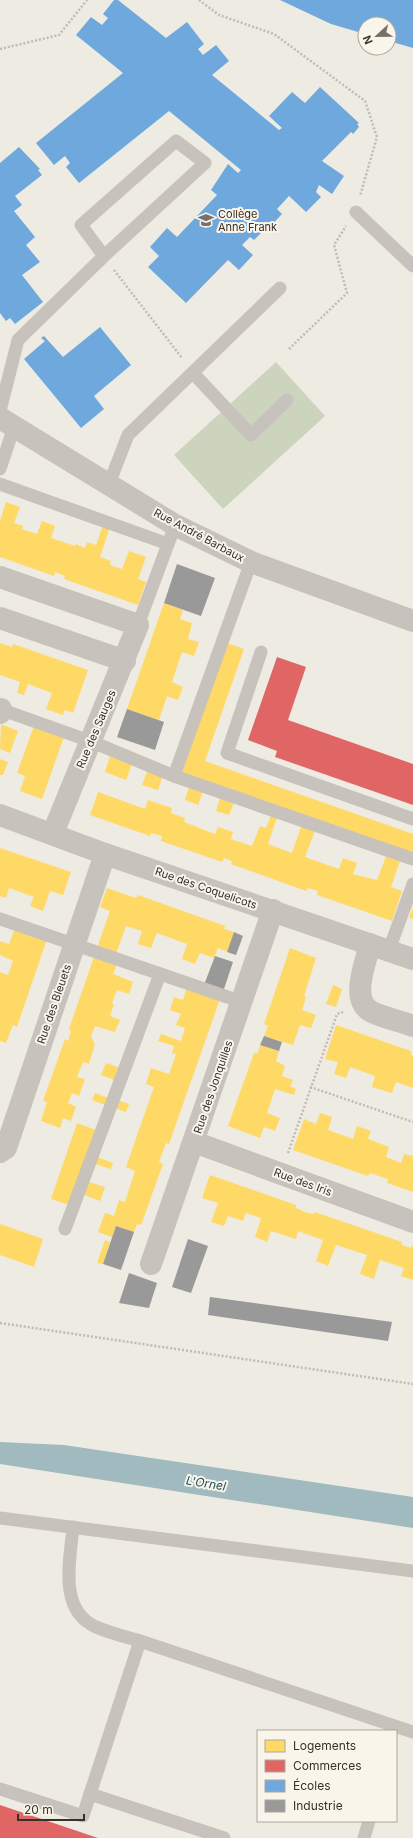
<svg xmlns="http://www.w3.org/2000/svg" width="413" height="1838" viewBox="0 0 413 1838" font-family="Inter,sans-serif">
<rect width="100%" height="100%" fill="#eeebe3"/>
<polygon fill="#ccd4be" points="276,362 325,416 223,509 174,455"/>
<polygon fill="#a0babf" points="0,1442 64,1445 413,1497 413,1528 0,1464"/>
<g fill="#ffd966">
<polygon points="6,502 20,507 14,523 23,526 22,529 37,534 42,521 55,526 51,538 75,546 76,544 85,548 87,542 96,545 103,525 110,527 100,557 111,561 110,565 122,569 129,551 146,557 138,579 146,582 138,605 64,579 65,576 55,572 54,576 0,557 0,521"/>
<polygon points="164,603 183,610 180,619 192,623 188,639 199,642 194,656 182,652 172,682 183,687 178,700 167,696 159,720 127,709"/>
<polygon points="224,642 244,649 205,761 413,834 413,855 178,773"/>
<polygon points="0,643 12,647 13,644 88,670 73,713 65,710 63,715 46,709 52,693 28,684 24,695 17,693 20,682 0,675"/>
<polygon points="1,724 18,731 10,753 0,749"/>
<polygon points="34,726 64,737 42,799 20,791 25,776 17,773"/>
<polygon points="110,756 132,764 126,780 105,772"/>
<polygon points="0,759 8,762 3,775 0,775"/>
<polygon points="148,769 163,775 158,790 142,785"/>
<polygon points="190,784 204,789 198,805 185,800"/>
<polygon points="98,792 145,809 148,800 172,808 171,813 185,818 184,822 215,834 218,827 233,832 231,839 252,846 260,826 266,828 272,813 278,815 268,844 292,853 302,824 316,828 305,857 339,869 343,858 357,863 353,874 377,880 387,854 401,858 391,887 402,891 392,921 317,895 318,891 308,888 306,891 231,864 232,861 224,858 222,862 161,841 162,836 151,833 150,836 90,815"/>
<polygon points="221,795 235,800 229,815 216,811"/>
<polygon points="0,848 71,872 63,895 50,891 43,911 30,906 34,897 9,888 6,898 0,896"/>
<polygon points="107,888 136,898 138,895 225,926 224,929 234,932 227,952 218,948 214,958 200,953 195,964 182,959 187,944 157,933 151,948 138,944 142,931 126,926 116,954 97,948 110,911 100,907"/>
<polygon points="413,907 413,919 409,918"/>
<polygon points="15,928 47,939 17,1027 13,1025 6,1043 0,1041 0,972 8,975 13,961 0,955 0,941 9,944"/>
<polygon points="290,948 316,958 304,996 306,997 302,1010 316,1015 311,1028 300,1025 293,1045 264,1036 268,1026 264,1024"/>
<polygon points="95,954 118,962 113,974 133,982 129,994 117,990 112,1003 114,1004 110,1016 120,1020 115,1032 95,1026 91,1037 95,1044 89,1064 83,1062 77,1077 85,1079 79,1096 72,1093 68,1103 76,1107 71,1121 63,1118 60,1128 41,1121 47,1102 43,1101 65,1039 68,1041 71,1031 69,1029"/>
<polygon points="333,985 342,989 336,1007 326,1004"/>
<polygon points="187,987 220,999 169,1144 166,1143 159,1162 163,1164 141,1225 137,1224 134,1232 116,1226 112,1237 98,1232 105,1213 114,1216 119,1200 125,1202 135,1171 126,1167 154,1087 146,1084 151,1068 169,1074 176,1054 172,1053 174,1046 158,1041 161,1034 181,1041 185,1028 176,1025 181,1014 170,1010 174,997 183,1000"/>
<polygon points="336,1025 411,1051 411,1055 413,1056 413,1088 396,1082 392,1093 372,1087 375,1076 350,1067 346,1078 334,1074 338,1062 325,1059"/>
<polygon points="260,1045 279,1051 276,1061 285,1066 282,1076 293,1080 290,1086 296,1089 294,1095 275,1089 267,1113 280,1118 275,1131 264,1127 260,1138 228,1126 254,1053 258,1053"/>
<polygon points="106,1063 121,1068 117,1081 101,1075"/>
<polygon points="95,1093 111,1099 108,1106 92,1100"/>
<polygon points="117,1100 129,1104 126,1112 115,1108"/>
<polygon points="320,1113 332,1117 328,1130 353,1139 357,1126 371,1131 368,1139 389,1147 386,1157 401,1163 404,1154 413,1156 413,1192 387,1183 388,1179 370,1173 368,1176 293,1150 304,1119 316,1124"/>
<polygon points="77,1123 96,1130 69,1205 51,1199"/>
<polygon points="97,1157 113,1163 111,1169 95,1164"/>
<polygon points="210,1175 296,1205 296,1208 305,1212 314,1214 315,1212 402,1242 402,1245 411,1248 413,1244 413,1280 401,1276 404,1268 380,1260 374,1279 360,1274 367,1255 336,1245 328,1266 316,1261 323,1240 298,1231 296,1239 271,1231 267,1242 255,1237 261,1218 246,1213 243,1221 228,1216 224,1226 211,1222 218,1203 202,1198"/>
<polygon points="89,1182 105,1187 100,1201 84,1195"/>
<polygon points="0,1224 43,1239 34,1267 0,1255"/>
<polygon points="105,1240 110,1242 103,1264 97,1263"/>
</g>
<g fill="#e06666">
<polygon points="277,657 306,667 288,720 413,764 413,805 275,757 277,751 248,740"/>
<polygon points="0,1805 98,1838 0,1838"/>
</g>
<g fill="#6fa8dc">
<polygon points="114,0 118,0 166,38 187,22 204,44 198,49 203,55 216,45 229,61 212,75 279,130 282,128 269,116 292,92 305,103 320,87 359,123 357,124 359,127 353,134 351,132 322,161 344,176 332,194 319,185 316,192 321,197 306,212 289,196 277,209 282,214 267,230 262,225 257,229 261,233 254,240 250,237 242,245 253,255 239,270 228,260 186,303 148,267 159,256 150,247 167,228 177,237 217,195 211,190 228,164 238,173 241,170 169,111 79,183 66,167 70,163 65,156 54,165 36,143 123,73 76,35 91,17 102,25 108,18 103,14"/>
<polygon points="280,0 413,0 413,48 389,41 389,24 365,24 365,34 331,24"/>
<polygon points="19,147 40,169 38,170 42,175 15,196 22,205 14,211 35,237 26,245 40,262 22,275 43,302 15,324 10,318 6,321 0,313 0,163"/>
<polygon points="100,327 131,365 94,396 104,409 81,428 24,359 45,341 41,338 44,336 63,357"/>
</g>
<g fill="#999">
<polygon points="177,564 215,578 201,616 164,603"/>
<polygon points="127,709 164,722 155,750 117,737"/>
<polygon points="234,932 243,936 236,955 227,952"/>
<polygon points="215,956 233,962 223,992 204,985"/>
<polygon points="264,1036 282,1042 279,1051 260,1045"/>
<polygon points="116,1226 134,1232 121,1270 103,1264"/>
<polygon points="188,1239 208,1246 191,1293 172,1287"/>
<polygon points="129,1273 157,1283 149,1308 119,1303"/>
<polygon points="210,1297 392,1322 388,1341 208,1315"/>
</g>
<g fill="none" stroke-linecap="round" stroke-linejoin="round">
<g stroke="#c0bbb4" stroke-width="2.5" stroke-dasharray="2 2" stroke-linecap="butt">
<polyline points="199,0 219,15 274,34 365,101 377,137 360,196"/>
<polyline points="0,49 59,35 87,0"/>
<polyline points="114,270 182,358"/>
<polyline points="289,349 347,293 334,245 346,226"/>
<polyline points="310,1087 413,1122"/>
<polyline points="288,1153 337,1014 343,1012"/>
<polyline points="0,1323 413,1384"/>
</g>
<g stroke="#c7c3bc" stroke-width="13">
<polyline points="356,212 413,266"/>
<polyline points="193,373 251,435 287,400"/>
<polyline points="0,411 18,340 104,256 205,163 176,141 81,225 104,256"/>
<polyline points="0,469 14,427"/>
<polyline points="0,484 168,544"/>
<polyline points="109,484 128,435 280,288"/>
<polyline points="138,625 171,536"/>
<polyline points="261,652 227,753 413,819"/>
<polyline points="0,709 90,741 174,776 413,859"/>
<polyline points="174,776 251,562"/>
<polyline points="0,919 242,1002"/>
<polyline points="389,950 413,884"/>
<polyline points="65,1229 160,974"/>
<polyline points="0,1518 413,1571"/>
<path d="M73 1527C70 1561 58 1610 96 1627 110 1633 126 1637 140 1641"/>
<polyline points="0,1789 83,1816 90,1794"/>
<polyline points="224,1838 90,1794 140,1641 413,1732"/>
<polyline points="364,1838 369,1821"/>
</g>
<g stroke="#c7c3bc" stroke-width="22">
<polyline points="0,577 138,625 53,833"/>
<polyline points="0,618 125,661"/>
<polyline points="0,713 1,709"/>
<polyline points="0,815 105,854 413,959"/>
<path d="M370 944C366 962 349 1001 372 1012 385 1018 400 1021 413 1026"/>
<polyline points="194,1142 413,1222"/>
<polyline points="0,1152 6,1148 105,854"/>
<polyline points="151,1264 273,910"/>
</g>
<polyline stroke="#c7c3bc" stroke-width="22" points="0,418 175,525 251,562 413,621"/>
</g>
<defs>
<symbol id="school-bare" viewBox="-9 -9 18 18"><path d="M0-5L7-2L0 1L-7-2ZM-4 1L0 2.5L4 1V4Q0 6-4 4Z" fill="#78716b" stroke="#faf5eb" stroke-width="2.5" paint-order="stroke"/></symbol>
</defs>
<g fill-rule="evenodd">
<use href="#school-bare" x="195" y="209" width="22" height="22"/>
</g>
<g text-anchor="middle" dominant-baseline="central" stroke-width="4" stroke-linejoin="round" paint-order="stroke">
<g font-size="11" fill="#38302a" stroke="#faf5eb" text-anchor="start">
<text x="218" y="214">Collège<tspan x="218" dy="13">Anne Frank</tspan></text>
</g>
<g font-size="11" fill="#38302a" stroke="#faf5eb">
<text transform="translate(199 535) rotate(28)">Rue André Barbaux</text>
<text transform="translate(96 729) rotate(-67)">Rue des Sauges</text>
<text transform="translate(206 888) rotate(19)">Rue des Coquelicots</text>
<text transform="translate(54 1004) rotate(-71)">Rue des Bleuets</text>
<text transform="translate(213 1087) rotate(-71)">Rue des Jonquilles</text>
<text transform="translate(303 1182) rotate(20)">Rue des Iris</text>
</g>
<g font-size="12" font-style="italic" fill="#204d59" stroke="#faf5eb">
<text transform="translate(206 1483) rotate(9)">L'Ornel</text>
</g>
</g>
<rect x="257" y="1730" width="140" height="92" fill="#faf5eb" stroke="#aca69e"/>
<rect x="265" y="1740" width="20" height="12" fill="#ffd966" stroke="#aca69e"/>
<text x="293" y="1750" font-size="12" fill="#38302a">Logements</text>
<rect x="265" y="1760" width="20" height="12" fill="#e06666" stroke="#aca69e"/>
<text x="293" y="1770" font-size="12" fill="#38302a">Commerces</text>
<rect x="265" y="1780" width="20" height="12" fill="#6fa8dc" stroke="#aca69e"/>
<text x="293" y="1790" font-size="12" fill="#38302a">Écoles</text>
<rect x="265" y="1800" width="20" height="12" fill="#999999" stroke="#aca69e"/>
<text x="293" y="1810" font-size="12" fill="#38302a">Industrie</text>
<g transform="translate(377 36) rotate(248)"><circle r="19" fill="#faf5eb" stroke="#aca69e"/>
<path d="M0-3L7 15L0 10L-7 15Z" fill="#78716b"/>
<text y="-6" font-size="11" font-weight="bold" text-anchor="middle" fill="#38302a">N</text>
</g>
<path d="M18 1814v6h66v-6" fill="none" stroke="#38302a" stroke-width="2"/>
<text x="24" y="1814" font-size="12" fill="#38302a" stroke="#faf5eb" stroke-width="3" paint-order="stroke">20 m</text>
</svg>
